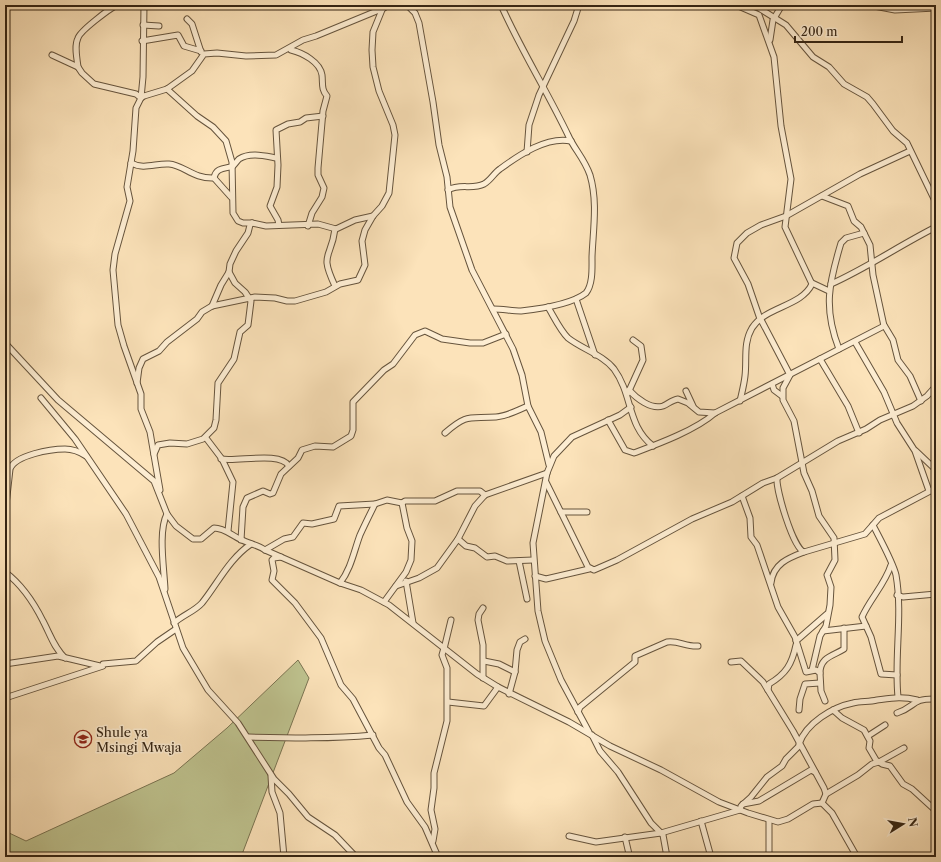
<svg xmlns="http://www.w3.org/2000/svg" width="941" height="862" viewBox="0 0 941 862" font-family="'Libre Caslon Text',serif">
<rect width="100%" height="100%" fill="#fce3ba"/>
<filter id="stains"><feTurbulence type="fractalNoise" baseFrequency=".005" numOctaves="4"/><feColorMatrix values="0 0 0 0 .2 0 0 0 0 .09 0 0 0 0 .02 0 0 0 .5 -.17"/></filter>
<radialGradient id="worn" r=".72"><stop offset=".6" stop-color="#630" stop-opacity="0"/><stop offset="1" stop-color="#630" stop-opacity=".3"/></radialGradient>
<polygon fill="#bfc490" stroke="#7a7452" points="298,660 309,678 241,857 5,857 5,831 26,841 174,773 227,728"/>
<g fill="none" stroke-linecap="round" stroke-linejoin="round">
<defs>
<g id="minor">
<polyline points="144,5 143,77 141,98 136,108 133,151 127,187 130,201 115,254 113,270 118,325 124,346 141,394 141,409 150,432 160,490"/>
<polyline points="407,5 415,13 419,23 433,102 439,145 447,177 450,207 472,270 513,349 522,375 528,406 541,432 549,465"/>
<path d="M736 5 759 15 774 57 781 126 791 179 785 227 812 284C801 307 766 306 752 328 743 343 747 360 745 376 744 385 742 392 740 401"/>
<polyline points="754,5 786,25 813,57 829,67 844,84 867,97 873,104 893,131 907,143 936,203"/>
<polyline points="869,5 895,10 936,8"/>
<polyline points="187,19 192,24 201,52"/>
<polyline points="143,25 159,26"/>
<polyline points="770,40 773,20 782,5"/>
<polyline points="142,41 178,35 184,46 201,51"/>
<path d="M291 50C303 53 320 62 322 75 323 84 321 89 327 96L323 111 318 168V175L324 188 322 197 312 213 308 226"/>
<polyline points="52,55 78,67 82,73 94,84 136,94 141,98 144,96 167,89 192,71 204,54 217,53 246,56 276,55 303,40 316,36 384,8"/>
<path d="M78 67C77 58 74 46 78 38 80 31 109 9 117 5"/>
<polyline points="167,89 197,116 213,127 226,141 232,162 233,213 238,221 243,223 252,223 266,226 318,224 336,229 355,220 373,216"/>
<polyline points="527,152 529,125 539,95 574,21 579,5"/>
<path d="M131 163C144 170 156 163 169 164 184 165 193 179 214 178L231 197"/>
<path d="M214 178C216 166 228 169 233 166 235 164 237 161 239 159 250 152 265 156 276 158"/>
<path d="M448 190C460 183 472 190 484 184 491 180 494 173 500 169 519 155 547 136 571 141"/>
<polyline points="279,225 278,220 270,206 277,187 278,165 276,130 288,124 300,122 306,118 323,116"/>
<polyline points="812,283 829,291"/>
<path d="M831 284C867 268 900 245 936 227"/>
<path d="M335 286C319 252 331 260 335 229"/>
<polyline points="576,299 595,355"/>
<polyline points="212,306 221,285 229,272 230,264 236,251 248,233 250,225 252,223"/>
<path d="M548 307C554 317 560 330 568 338 582 349 603 355 614 369 633 395 627 426 653 446"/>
<path d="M493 309C503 309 512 311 521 311 539 309 572 304 586 293 593 284 592 268 592 257 593 230 598 202 590 175 584 158 574 149 568 135 547 91 521 50 501 5"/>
<polyline points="884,325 893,340 898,360 910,376 921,401"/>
<polyline points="855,342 884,392 897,423 915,451 929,491"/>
<path d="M5 343 58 400 154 481 167 514 176 526 193 539H201L214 528C225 528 232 536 242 540 250 544 258 545 265 550L340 583 361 590 389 605 477 674 498 687 569 722 610 746 661 770 719 802 748 813 778 822 788 819 813 804 822 803 832 813 857 857"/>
<path d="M839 349C823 308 829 283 841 243L846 238 864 233"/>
<polyline points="820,359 848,406 859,433"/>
<polyline points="137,383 139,368 143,359 159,351 167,342 197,319 202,312 212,306 255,297 275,298 287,301 295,301 326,292 340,284 358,280 365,265 362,241 365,230 373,216 382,206 389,193 395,135 393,125 379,91 373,67 372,50 373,32 384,5"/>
<polyline points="772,384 774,390 782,396"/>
<path d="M629 390C636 398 651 410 663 406 668 404 672 400 678 399L688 403 699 412 715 413"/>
<polyline points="686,391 693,406"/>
<polyline points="628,393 643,360 641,346 633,340"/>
<polyline points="41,398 75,439 126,514 159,577 183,648 208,690 238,723 274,779 289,794 308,817 335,835 356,857"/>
<path d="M608 420 625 450 634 453C658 444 696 430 715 413L884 326 873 275 870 245 861 227 854 221 848 206 822 196"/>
<path d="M445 433C468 413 469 419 496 417 508 416 518 410 528 406"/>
<polyline points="206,438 222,459 233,482 228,531"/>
<polyline points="916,451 936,470"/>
<polyline points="154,454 158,445 170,443 187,444 203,439 214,428 216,420 218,383 234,359 240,332 248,325 251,301 245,292 235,283 229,272"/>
<path d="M221 459C238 462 280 451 289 466"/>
<path d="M777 478C776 490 793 548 804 552L865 534 879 518 936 488"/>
<polyline points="546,482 588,567 594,570 617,560 692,519 732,502 763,483 777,478 838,441 866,429 880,420 913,406 927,396 936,386"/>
<polyline points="742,496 750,518 751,537 757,545 778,607 795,637 806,672 816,670 820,673 821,691 825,701"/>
<polyline points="561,512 587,512"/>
<path d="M5 514 10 469C15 455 51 449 65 449 73 449 80 452 86 456"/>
<path d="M873 525C879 537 893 562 896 575 903 615 894 657 898 697"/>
<polyline points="458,539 466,546 475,548 487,557 495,556 507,561 533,560"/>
<polyline points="241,540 243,507 247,498 263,491 270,494 273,493 281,474 298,458 302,450 315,446 333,447 351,436 353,430 353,402 384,370 393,364 415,335 425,331 442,339 470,343 483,343 506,334"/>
<polyline points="265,550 284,539 293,537 303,523 312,524 334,519 339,506 375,504"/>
<polyline points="281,557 274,558 272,560 274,571 272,580 295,603 321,638 341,685 353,699 379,748 385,755 407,802 425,827 438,857"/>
<polyline points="519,561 527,599"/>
<path d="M891 565C885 584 870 599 862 617L871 637 881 674 897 675"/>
<path d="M5 572C21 584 34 603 43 621 50 634 54 648 65 658"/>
<polyline points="535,576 546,579 589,569"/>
<polyline points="406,581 413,623"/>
<path d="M340 583C351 569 354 551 360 535 365 524 370 514 375 504L387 500 402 503 405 501H435L457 491H480L485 495"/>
<path d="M771 583C773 564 788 558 804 552"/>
<polyline points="396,586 419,578 437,568 458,539 475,506 485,495 547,473"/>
<path d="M165 589C164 568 158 531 167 514"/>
<polyline points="897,595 903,597 936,594"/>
<polyline points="384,602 406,572 411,560 412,541 407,528 402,503"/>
<path d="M174 623C183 615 195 611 202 603 218 583 229 559 251 544"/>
<polyline points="823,631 866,626"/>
<polyline points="796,641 827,614"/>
<polyline points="444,649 451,620"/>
<polyline points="484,661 499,664 515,672"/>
<polyline points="731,662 741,661 763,682 793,731 824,788 826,794 822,803"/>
<polyline points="5,664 58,656 100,666"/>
<polyline points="812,670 820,636 826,626 830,605 831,587 827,575 835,560 834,538 819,516 812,491 804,473 794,421 783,400 783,388 790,375 759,316 748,284 734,258 737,243 747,233 761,225 786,216 860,174 910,151"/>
<path d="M820 673C820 657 833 656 844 649V628"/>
<polyline points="483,678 483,645 478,620 479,614 483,608"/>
<path d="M768 690 769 684C786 674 792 664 796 645"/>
<polyline points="509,694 515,672 517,650 520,642 525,639"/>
<polyline points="5,698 103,666 103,664 136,661 157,642 176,629"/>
<polyline points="448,702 484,706 498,687"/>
<polyline points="799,710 800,699 805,684 820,683"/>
<polyline points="833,710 842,718 864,730 870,741 869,748 876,760 882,764 890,766 903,784 912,789 936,811"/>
<path d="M578 712 580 707 635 662V656L667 642C678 640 686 647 698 646"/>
<path d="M897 713C916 707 911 698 936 699"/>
<polyline points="589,732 561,680 545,641 538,611 533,543 547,473 554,456 572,437 620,415 631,407"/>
<polyline points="592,735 600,751 618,772 651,823 663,835 667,857"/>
<polyline points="868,736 885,725"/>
<path d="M248 737C290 738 331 739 373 735"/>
<path d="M799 744C806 723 833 707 853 703 861 701 869 702 877 700 892 698 902 696 917 700"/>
<polyline points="271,776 272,792 280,813 284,857"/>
<polyline points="826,794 858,775 872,764 879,762 904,748"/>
<polyline points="743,804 759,801 806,773 811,770 815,772"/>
<polyline points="701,821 711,857"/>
<polyline points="569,836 596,842 661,833 740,810 741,806 751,797 767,777 782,766 786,759 800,745"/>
<polyline points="625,837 629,854"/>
<polyline points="433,841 435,829 431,810 434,788 434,773 447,721 447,668 442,655 444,648"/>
<polyline points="769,857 769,821"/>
</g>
</defs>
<use href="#minor" stroke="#66543d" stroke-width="7"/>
<use href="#minor" stroke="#fdedd2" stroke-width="5"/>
</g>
<defs>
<symbol id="school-ring" viewBox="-11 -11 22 22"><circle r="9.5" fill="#fdedd2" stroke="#8f2418" stroke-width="1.5"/><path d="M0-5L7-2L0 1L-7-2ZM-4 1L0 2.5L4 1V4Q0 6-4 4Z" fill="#8f2418"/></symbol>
</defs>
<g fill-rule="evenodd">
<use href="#school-ring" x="73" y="729" width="20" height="20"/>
</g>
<g text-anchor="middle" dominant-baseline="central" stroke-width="3" stroke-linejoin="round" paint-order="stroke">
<g font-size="13" fill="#342413" stroke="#fdedd2" text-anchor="start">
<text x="96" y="732">Shule ya<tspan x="96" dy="15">Msingi Mwaja</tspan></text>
</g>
</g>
<rect width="941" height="862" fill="none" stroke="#fce3ba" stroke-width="20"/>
<rect x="6" y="6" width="929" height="850" fill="none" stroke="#342413" stroke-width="2"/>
<rect x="10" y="10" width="921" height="842" fill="none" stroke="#342413"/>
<g transform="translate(903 824) rotate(79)" stroke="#fdedd2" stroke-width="3" paint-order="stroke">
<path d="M0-3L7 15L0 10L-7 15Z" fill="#342413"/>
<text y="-6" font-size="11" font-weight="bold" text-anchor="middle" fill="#342413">N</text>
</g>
<path d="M795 36v6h107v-6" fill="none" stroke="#342413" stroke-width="2"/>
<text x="801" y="36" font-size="12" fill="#342413" stroke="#fdedd2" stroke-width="3" paint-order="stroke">200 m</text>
<rect width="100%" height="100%" filter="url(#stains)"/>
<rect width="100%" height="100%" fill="url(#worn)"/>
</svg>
